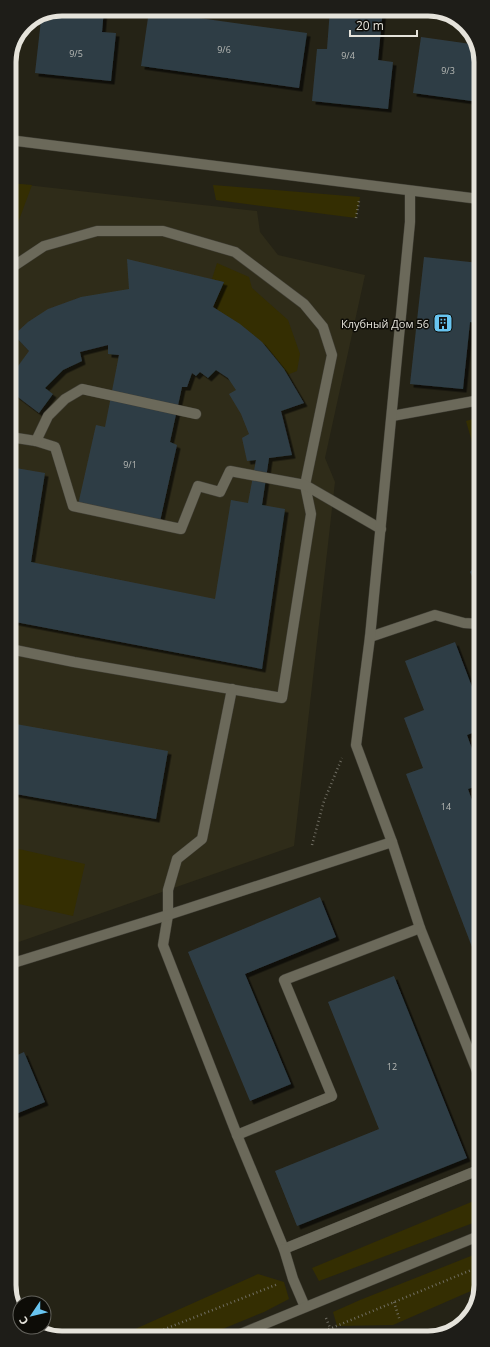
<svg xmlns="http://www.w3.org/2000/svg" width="490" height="1347" viewBox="0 0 490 1347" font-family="'Open Sans',sans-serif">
<defs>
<filter id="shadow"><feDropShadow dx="3.5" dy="3.5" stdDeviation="0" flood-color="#0009"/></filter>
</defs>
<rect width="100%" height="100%" fill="#252316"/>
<polygon fill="#2f2c19" points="9,183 257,211 260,232 278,255 365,275 325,458 335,482 294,846 10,945"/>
<g fill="#342e02">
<polygon points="9,183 32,185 9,247"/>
<polygon points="213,185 360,197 356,218 216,200"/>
<path d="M217 263 249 277 252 288 288 320 300 354 297 371 287 375C270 344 242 325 213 307L224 282 212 279Z"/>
<polygon points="480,417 480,470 466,421"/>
<polygon points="10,847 85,864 73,916 10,902"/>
<polygon points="481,1198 481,1220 319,1281 312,1268"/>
<polygon points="481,1252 480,1287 393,1325 337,1326 333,1312 360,1300"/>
<polygon points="258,1274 284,1282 289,1299 264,1312 203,1337 115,1338"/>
</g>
<g fill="#2f3d45" filter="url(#shadow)">
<polygon points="62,9 104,9 102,32 116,33 111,81 35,73 41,20 50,21 51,14"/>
<polygon points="330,9 383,9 378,60 393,62 388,109 312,101 317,49 327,49"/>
<polygon points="149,11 307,33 299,88 141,66"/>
<polygon points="421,37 478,45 479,48 479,102 413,93"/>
<polygon points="424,257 479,263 480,323 470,322 463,389 410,384"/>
<polygon points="127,259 224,282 213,307 240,324 262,342 284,369 304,403 281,411 292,455 269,458 262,505 285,509 262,669 10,621 10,467 45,473 31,562 215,599 231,500 248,503 256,460 247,461 242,438 249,434 241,414 229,394 236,390 228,378 216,370 208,378 200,372 196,376 192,373 187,387 182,387 170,442 177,445 159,526 78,505 96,425 105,427 119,355 108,354 108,345 80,352 82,361 63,370 45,388 53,394 39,413 10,391 10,377 29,351 14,335 28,322 48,309 81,297 129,289"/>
<polygon points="480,559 480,593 470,572"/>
<polygon points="455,642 480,708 480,730 467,735 480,771 480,785 468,789 480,823 480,968 406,774 423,768 404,718 424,710 405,661"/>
<polygon points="10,723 168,751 156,819 10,793"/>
<polygon points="320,897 336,937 245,974 291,1084 250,1101 188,952"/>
<polygon points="394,976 467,1158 297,1226 275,1171 379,1129 328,1002"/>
<polygon points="24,1052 45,1102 11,1116 11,1058"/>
</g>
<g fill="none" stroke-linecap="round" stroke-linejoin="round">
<defs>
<g id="minor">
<polyline points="9,140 479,199"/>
<polyline points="9,272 14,266 44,246 97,231 163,231 235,252 304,304 323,327 332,355 305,485 311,514 282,698 74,662 10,649"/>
<polyline points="392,416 480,400"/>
<polyline points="10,437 36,441 55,447 73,506 181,529 198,486 220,492 230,471 305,485 381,529"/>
<polyline points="36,441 48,416 65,399 82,389 196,414"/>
<polyline points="370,637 435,615 464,623 480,624"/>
<polyline points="232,689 202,839 177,859 168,890 168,915 163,945 237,1135 284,1249 481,1169"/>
<polyline points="392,842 356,745 370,637 410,222 410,191"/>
<polyline points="10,964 168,915 392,842 420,928 481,1081"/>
<polyline points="237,1135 332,1096 284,980 420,928"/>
<polyline points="284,1249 293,1279 305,1307"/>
<polyline points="233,1337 481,1235"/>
</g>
</defs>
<use href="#minor" stroke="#424037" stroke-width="11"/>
<g stroke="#706e63" stroke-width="2.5" stroke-dasharray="1 3" stroke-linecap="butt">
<polyline points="356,218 359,201"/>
<polyline points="312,845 324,801 342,758"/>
<polyline points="394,1302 400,1321"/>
<polyline points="326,1318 330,1328"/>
<polyline points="145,1337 278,1284"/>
<polyline points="310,1337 481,1266"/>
</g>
<use href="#minor" stroke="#6b695a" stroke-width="10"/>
</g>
<defs>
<symbol id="building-square" viewBox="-11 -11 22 22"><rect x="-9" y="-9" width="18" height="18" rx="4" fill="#68c4f0" stroke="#0d0c07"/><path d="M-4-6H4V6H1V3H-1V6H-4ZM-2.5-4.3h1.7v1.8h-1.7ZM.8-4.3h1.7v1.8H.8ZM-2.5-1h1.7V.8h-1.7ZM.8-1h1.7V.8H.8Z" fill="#111"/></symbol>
</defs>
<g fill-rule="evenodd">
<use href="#building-square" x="432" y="312" width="22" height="22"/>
</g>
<g text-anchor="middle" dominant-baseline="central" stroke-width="3" stroke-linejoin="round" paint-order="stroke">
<g font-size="9" fill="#b8bab6">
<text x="224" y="49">9/6</text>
<text x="76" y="53">9/5</text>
<text x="348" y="55">9/4</text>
<text x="448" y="70">9/3</text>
<text x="130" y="464">9/1</text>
<text x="446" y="806">14</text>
<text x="392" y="1066">12</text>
</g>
<g font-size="11" fill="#e5e3db" stroke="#0d0c07" text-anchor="end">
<text x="429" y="323">Клубный Дом 56</text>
</g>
</g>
<path d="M0 0H490V1347H0ZM62 16H428A46 46 0 0 1 474 62V1285A46 46 0 0 1 428 1331H62A46 46 0 0 1 16 1285V62A46 46 0 0 1 62 16Z" fill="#1e1d18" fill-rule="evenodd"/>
<path fill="none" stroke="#e5e3db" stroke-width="5" d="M62 16H428A46 46 0 0 1 474 62V1285A46 46 0 0 1 428 1331H62A46 46 0 0 1 16 1285V62A46 46 0 0 1 62 16Z"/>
<g transform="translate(32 1315) rotate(235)"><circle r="19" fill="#0d0c07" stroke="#63625c"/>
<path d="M0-3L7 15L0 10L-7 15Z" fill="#68c4f0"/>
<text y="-6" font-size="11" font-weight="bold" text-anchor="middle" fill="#e5e3db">С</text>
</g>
<path d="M350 30v6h67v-6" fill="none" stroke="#e5e3db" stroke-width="2"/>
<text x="356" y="30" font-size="12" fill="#e5e3db" stroke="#0d0c07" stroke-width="3" paint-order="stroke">20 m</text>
</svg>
